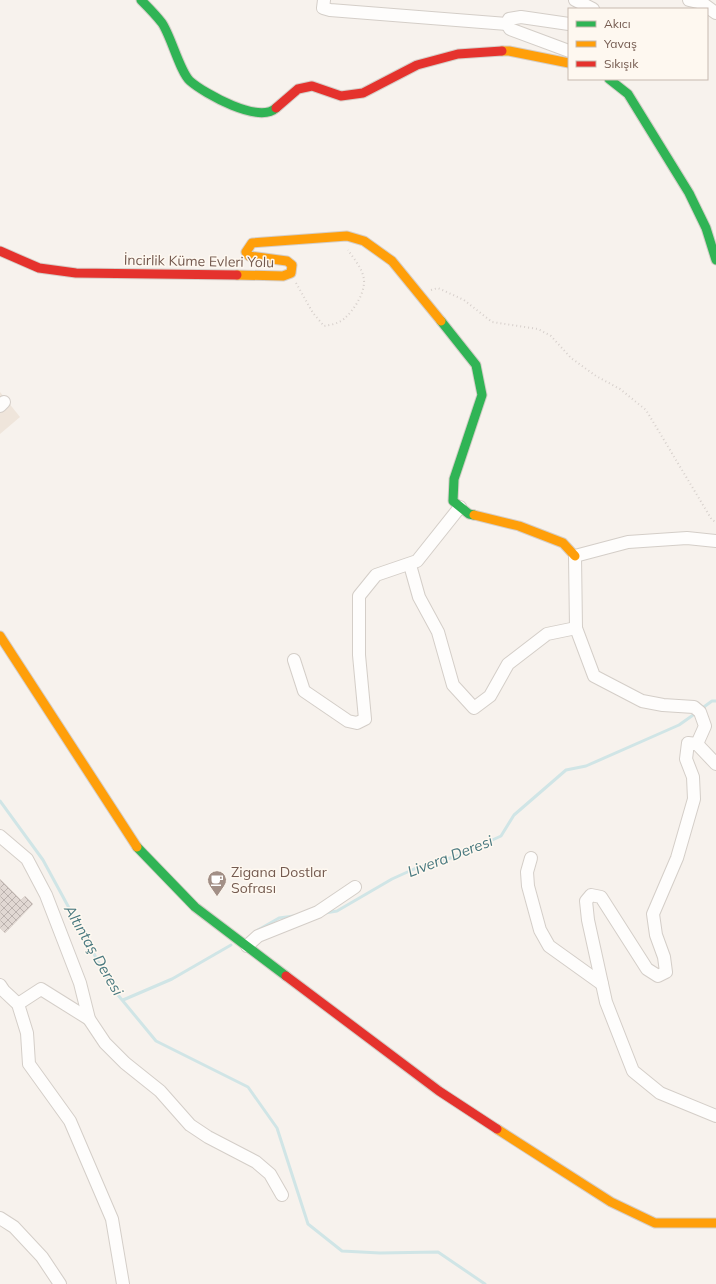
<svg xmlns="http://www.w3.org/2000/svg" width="716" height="1284" viewBox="0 0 716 1284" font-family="Mulish,sans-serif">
<defs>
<pattern id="building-cross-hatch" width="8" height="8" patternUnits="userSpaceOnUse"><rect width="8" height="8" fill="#e1d8d3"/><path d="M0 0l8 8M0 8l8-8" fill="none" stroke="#bbb2ae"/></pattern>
</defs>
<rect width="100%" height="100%" fill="#f7f2ed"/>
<polygon fill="#efe5db" points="0,392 20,417 0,434"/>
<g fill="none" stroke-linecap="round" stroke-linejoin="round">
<g stroke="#d0e5e6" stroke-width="3">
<polyline points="701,709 712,701 716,701"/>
<polyline points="0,801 43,860 113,989 156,1041 248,1087 277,1128 308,1224 342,1251 380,1253 438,1252 485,1284"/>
<polyline points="325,913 337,911 392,879 414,869 460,855 501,836 514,815 566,770 586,766 679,725 696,713"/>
<polyline points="258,930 279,918 294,916"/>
<polyline points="123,1000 172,979 231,945"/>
</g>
</g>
<polygon fill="url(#building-cross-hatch)" stroke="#dfd6d0" points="0,879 21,900 25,896 33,904 5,933 0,928"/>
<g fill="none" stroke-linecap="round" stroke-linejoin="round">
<defs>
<g id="street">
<polyline points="324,0 323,8 330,10 507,24"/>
<polyline points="575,0 593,9"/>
<polyline points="689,0 702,3 716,13"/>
<polyline points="507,24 510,29 569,51"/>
<polyline points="507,24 509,19 521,17 569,24"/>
<polyline points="0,406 4,402"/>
<polyline points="410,565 419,597 438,632 453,685 474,708 490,696 508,664 547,634 576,628"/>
<polyline points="294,660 304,691 348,721 357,723 365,719 359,655 359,596 376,575 417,561 460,507"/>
<polyline points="697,744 705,726 700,712 694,707 663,705 642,701 594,676 576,628 575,556 628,542 687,538 716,541"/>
<polyline points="716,764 697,744 688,743 686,759 693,777 694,799 677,858 653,914 656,935 664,957 666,972 658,976 647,969 601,897 591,895 586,901 588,920 606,1002 633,1071 660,1093 716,1116"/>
<polyline points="0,836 27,859 46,895 80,983 89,1019 105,1043 125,1063 160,1091 190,1125 208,1137 256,1162 270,1174 282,1195"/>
<polyline points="531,858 527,872 528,886 540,930 549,946 602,984"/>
<polyline points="247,946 258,936 318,912 355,887"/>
<polyline points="0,985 4,991 18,1004 27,1033 29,1064 70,1121 112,1219 123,1284"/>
<polyline points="18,1004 41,989 89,1019"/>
<polyline points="0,1218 14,1227 42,1257 60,1284"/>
</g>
<g id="fast">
<path d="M141 0C148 7 156 15 162 23 171 36 180 72 190 81 205 94 259 124 276 108"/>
<polyline points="609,79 628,94 689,193 706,228 716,260"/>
<polyline points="441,321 476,365 482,395 454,479 453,501 469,514 474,515"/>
<polyline points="137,847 195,907 286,976"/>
</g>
<g id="slow">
<polyline points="502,51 509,51 569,63"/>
<polyline points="237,275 283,276 291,273 292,265 287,261 249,256 246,252 252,243 347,236 364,241 392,261 441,321"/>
<polyline points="474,515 519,526 563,543 575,556"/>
<polyline points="0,636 137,847"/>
<polyline points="497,1129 611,1202 655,1223 716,1223"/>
</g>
<g id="jam">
<polyline points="276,108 298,89 312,86 341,96 363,93 417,65 458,54 502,51"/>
<polyline points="0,251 39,268 76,273 237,275"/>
<polyline points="286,976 439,1091 497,1129"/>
</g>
</defs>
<use href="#street" stroke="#d4cec8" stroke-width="14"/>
<use href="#fast" stroke="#d5cec8" stroke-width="11"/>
<use href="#slow" stroke="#d5cec8" stroke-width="11"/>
<use href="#jam" stroke="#d5cec8" stroke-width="11"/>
<g stroke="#d7d0cc" stroke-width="2" stroke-dasharray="1 3" stroke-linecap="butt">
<path d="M296 283 313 313 324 326C331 325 340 323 345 318 354 310 365 293 364 280 363 269 354 259 348 250"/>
<polyline points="431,290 438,288 464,300 492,322 538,329 551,336 571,358 596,376 620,389 646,410 712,520 716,522"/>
</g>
<use href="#street" stroke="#fefdfc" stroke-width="12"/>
<use href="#fast" stroke="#30b455" stroke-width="9"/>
<use href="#slow" stroke="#ff9f0a" stroke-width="9"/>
<use href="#jam" stroke="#e5322d" stroke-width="9"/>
</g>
<defs>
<symbol id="cafe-pin" viewBox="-11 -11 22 30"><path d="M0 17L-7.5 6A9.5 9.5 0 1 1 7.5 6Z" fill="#a28f86" stroke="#fef8f0"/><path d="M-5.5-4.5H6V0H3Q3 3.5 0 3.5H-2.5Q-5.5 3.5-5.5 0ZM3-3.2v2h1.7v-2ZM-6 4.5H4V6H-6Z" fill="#fff"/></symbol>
</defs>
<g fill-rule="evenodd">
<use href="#cafe-pin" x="206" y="869" width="22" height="30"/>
</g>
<g text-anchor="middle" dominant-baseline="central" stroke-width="3" stroke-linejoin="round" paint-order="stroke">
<g font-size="14" fill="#745a4f" stroke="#fef8f0">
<text transform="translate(199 261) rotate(1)">İncirlik Küme Evleri Yolu</text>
</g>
<g font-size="14" fill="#745a4f" stroke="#fef8f0" text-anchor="start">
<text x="231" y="872">Zigana Dostlar<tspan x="231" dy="16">Sofrası</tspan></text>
</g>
<g font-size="15" font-style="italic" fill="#47777e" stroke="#fef8f0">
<text transform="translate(450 856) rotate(-21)">Livera Deresi</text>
<text transform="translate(94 950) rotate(60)">Altıntaş Deresi</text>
</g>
</g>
<rect x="568" y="8" width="140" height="72" fill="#fef8f0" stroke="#c7b9b0"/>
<rect x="576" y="21" width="20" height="6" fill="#30b455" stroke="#c7b9b0"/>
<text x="604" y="28" font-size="12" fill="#745a4f">Akıcı</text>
<rect x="576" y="41" width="20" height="6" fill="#ff9f0a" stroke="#c7b9b0"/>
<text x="604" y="48" font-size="12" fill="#745a4f">Yavaş</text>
<rect x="576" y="61" width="20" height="6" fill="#e5322d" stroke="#c7b9b0"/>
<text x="604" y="68" font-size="12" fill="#745a4f">Sıkışık</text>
</svg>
